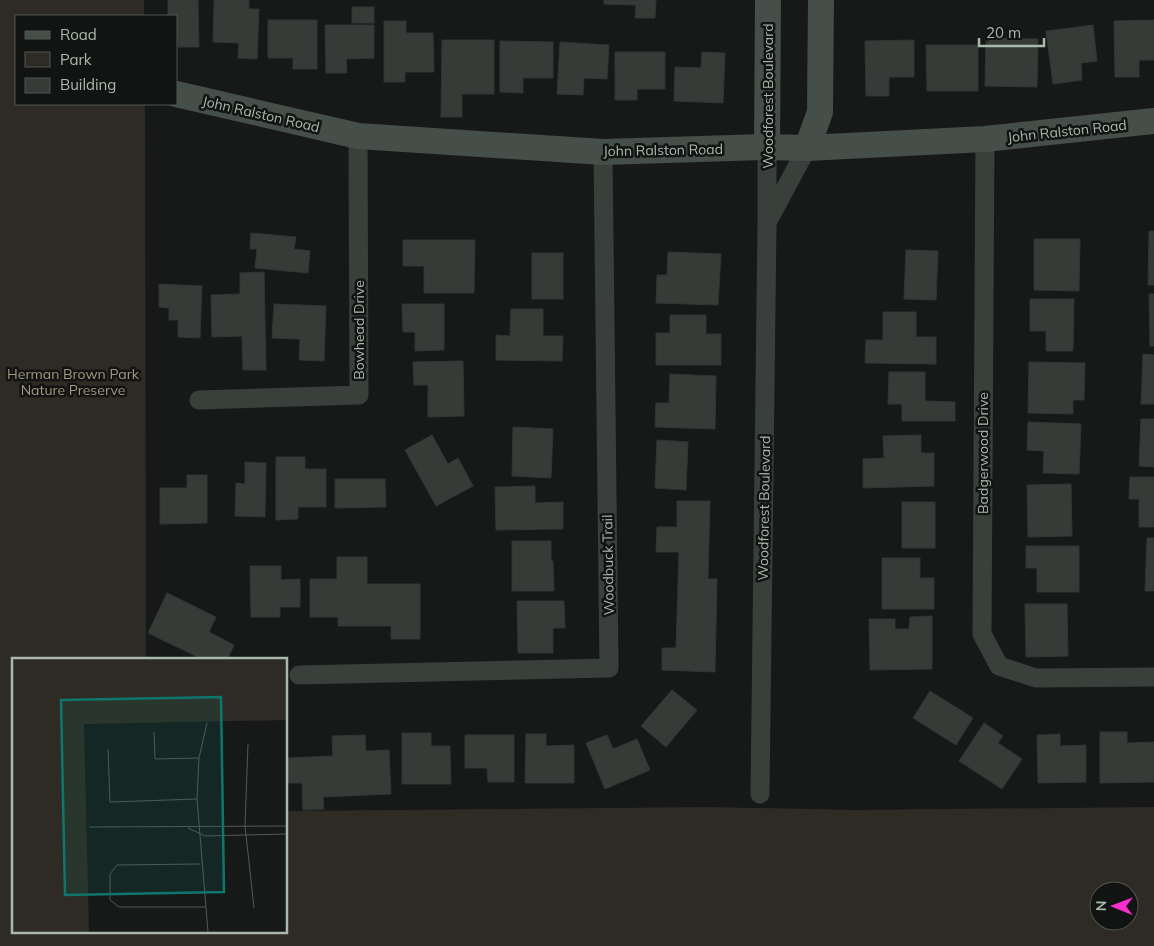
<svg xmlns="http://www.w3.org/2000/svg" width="1154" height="946" viewBox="0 0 1154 946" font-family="Mulish,sans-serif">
<rect width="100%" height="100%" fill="#171918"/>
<path fill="#2e2b24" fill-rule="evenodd" d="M0 0H144V16H16V104H145L146 660H14V932H286V811L708 807 854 810 1154 807V946H0ZM1099 891H1129V921H1099Z"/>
<g fill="#373b38" stroke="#313533">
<polygon points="168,0 198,0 199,47 178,47 176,16 168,16"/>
<polygon points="214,0 249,0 249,9 259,9 257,59 238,58 239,43 213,42"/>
<polygon points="604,0 656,0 655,18 635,18 636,5 604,4"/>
<rect x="352" y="7" width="22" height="16"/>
<polygon points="268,20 317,20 317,69 293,69 293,58 268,58"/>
<polygon points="1154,20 1154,60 1139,60 1139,77 1115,77 1114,21"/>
<polygon points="384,21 406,21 406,33 433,33 434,72 405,72 405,82 384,82"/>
<polygon points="325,25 374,25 374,58 346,59 347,73 326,73"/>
<polygon points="1093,25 1097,61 1081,63 1082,80 1053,84 1046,31"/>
<polygon points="986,38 1038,39 1037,87 985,86"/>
<polygon points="442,40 494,40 494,94 462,94 462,117 441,117"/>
<polygon points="914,40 914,77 889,77 889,96 866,96 865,41"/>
<polygon points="500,41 553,42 553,78 523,78 523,93 500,92"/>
<polygon points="560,42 609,45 607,79 584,78 583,95 557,94"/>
<polygon points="926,45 978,45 978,91 927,91"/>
<polygon points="615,52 665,52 665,89 637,89 637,100 615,100"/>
<polygon points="702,52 725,53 723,103 674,101 675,67 701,68"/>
<polygon points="1149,231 1154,231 1154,285 1148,285"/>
<polygon points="251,233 296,237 294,249 310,251 308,273 255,268 257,249 250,249"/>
<polygon points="1034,239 1080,239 1079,291 1034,290"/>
<polygon points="403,240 475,240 474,293 424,293 424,266 403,266"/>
<polygon points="906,250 938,251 936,300 904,299"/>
<polygon points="668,252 721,254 718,305 656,303 657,275 667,275"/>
<rect x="532" y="253" width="31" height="46"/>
<polygon points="264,272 266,370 243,370 242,336 212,337 211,295 240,294 240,273"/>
<polygon points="159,284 202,286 200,338 178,337 178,320 169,320 169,308 159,307"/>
<polygon points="1149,294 1154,294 1154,346 1150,346"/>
<polygon points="1030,299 1074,299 1073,351 1046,351 1046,331 1030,331"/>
<polygon points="274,304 326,306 324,361 299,360 300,339 272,338"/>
<polygon points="402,304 444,304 444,350 415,351 415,332 403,332"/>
<polygon points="511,309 543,309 543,336 563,336 562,361 496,360 496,335 510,336"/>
<polygon points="883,312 916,312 916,337 936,337 936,364 865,363 866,340 883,340"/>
<polygon points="670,315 706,315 706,334 721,334 721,365 656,365 656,333 670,333"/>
<polygon points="1143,354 1154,355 1154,404 1141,404"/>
<polygon points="463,361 464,416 428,417 428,385 414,385 413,362"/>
<polygon points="1029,362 1085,363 1084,400 1073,400 1073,414 1028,413"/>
<polygon points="889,372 925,372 925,401 955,402 955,421 902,421 902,404 888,404"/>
<polygon points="670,374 716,376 715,429 655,427 656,403 669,403"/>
<polygon points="1141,419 1154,419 1154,467 1139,466"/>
<polygon points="1028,422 1081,424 1079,474 1043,473 1044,451 1027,450"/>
<polygon points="513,427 553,429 551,478 512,476"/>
<polygon points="432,435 448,464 458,458 473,486 436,506 405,450"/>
<polygon points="921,435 921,453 934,453 934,486 863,488 863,459 884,458 883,436"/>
<polygon points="657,440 688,442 686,490 655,488"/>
<polygon points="276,457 305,457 305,469 326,469 326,507 298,507 298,519 276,520"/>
<polygon points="245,462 266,463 265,517 235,516 236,483 245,484"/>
<polygon points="187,475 207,475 207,523 160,524 160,488 187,488"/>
<polygon points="1130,477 1154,477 1154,527 1139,527 1139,499 1129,499"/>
<polygon points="335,479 385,479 386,507 335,508"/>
<polygon points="1071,484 1072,536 1028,537 1027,485"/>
<polygon points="535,486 535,503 563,502 563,529 496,530 495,487"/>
<polygon points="677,501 710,501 708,579 717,579 715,672 662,670 662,648 676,648 679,552 656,552 657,527 677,527"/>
<rect x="902" y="502" width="33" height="46"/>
<polygon points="1147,538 1154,538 1154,591 1145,591"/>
<polygon points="512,541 551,541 551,561 553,561 554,591 512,591"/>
<polygon points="1026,546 1079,546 1079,592 1037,592 1037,568 1026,568"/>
<polygon points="337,557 367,557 367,584 420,584 420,639 391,639 391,626 338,626 338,617 310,617 310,579 337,579"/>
<polygon points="882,558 920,558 920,578 934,578 934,609 882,609"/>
<polygon points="250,566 281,566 281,580 300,579 300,607 280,607 280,617 251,617"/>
<polygon points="167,593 216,617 209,632 234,645 227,660 204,660 148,633"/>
<polygon points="517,601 564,601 565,628 553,628 553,653 518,653"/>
<polygon points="1025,604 1067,604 1068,656 1026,657"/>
<polygon points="932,616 932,669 870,670 869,619 895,619 895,629 909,629 910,617"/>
<polygon points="672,690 697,710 666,747 641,726"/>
<polygon points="930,691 973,718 956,745 913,718"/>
<polygon points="984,723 1003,736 998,743 1022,759 1002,789 959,761"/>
<polygon points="1100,732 1127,732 1127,743 1154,742 1154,782 1100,783"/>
<polygon points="402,733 431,733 431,746 450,746 451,784 402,784"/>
<polygon points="526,734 546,734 546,746 574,745 574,783 525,783"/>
<polygon points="1060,734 1060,746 1086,745 1086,782 1038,783 1037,735"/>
<polygon points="365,735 366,751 389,750 391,794 323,797 324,809 303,810 302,783 286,783 286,758 333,756 332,736"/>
<polygon points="465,735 514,735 514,782 488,782 487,768 465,768"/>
<polygon points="607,735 613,749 637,739 650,770 605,789 586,743"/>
</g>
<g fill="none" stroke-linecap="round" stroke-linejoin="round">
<g stroke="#39403c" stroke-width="19">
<polyline points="985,139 982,634 999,666 1036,678 1154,677"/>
<polyline points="769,219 807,148"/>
<polyline points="199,400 359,395 358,136"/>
<polyline points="299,675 609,668 603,152"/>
<polyline points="760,794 767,223 767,147"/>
</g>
<g stroke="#454e48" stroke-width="26">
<polyline points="176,94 358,136 603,152 767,147 807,148 985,139 1154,121"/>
<polyline points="767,147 768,0"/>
<polyline points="807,148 820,112 821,0"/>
</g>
</g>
<g text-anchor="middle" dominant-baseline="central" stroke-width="5" stroke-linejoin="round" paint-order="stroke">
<g font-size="14" fill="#a8b9ac" stroke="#121413">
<text transform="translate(768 96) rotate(-90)">Woodforest Boulevard</text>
<text transform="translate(261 114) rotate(13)">John Ralston Road</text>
<text transform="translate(1067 131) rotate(-6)">John Ralston Road</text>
<text transform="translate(663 150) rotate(-1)">John Ralston Road</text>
<text transform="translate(359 330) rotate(-90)">Bowhead Drive</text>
<text transform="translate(983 453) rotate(-90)">Badgerwood Drive</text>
<text transform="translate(764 508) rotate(-89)">Woodforest Boulevard</text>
<text transform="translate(608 565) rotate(-91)">Woodbuck Trail</text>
</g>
<g font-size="14" fill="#a5967e" stroke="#121413">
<text x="73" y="374">Herman Brown Park<tspan x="73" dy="16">Nature Preserve</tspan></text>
</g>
</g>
<g transform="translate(12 658)">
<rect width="275" height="275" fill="#171918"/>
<path d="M0 1H275V62L72 66 77 274H0Z" fill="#2e2b24"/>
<path fill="none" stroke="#515953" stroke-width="1" d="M195 65 187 100 185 141 196 274M142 74 143 101 187 100M236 86 233 168 242 250M96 91 98 144 185 141M77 169 275 168M176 170 193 178 275 176M188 206 105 207 98 216V242L107 249H194"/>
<path fill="#0f766e" fill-opacity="0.15" stroke="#0f766e" stroke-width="2.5" d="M209 39 212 234 53 237 49 42Z"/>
<rect width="275" height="275" fill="none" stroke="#a8b9ac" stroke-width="2.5"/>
</g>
<rect x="15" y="15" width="162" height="90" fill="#121413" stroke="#4e5650"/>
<rect x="25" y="31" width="25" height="8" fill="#454e48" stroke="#4e5650"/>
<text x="60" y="40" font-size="15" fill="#a8b9ac">Road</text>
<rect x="25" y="52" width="25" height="15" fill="#2e2b24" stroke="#4e5650"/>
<text x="60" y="65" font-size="15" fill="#a8b9ac">Park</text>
<rect x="25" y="78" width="25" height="15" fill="#373b38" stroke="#4e5650"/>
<text x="60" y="90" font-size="15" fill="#a8b9ac">Building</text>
<g transform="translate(1114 906) rotate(271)"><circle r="24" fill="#121413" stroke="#4e5650"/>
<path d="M0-4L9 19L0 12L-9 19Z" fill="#fa2dcd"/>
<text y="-8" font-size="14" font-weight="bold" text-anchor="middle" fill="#a8b9ac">N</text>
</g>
<path d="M979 38v8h65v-8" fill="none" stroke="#a8b9ac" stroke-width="2.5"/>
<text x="986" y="38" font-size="15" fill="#a8b9ac" stroke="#121413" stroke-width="4" paint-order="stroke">20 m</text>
</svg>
